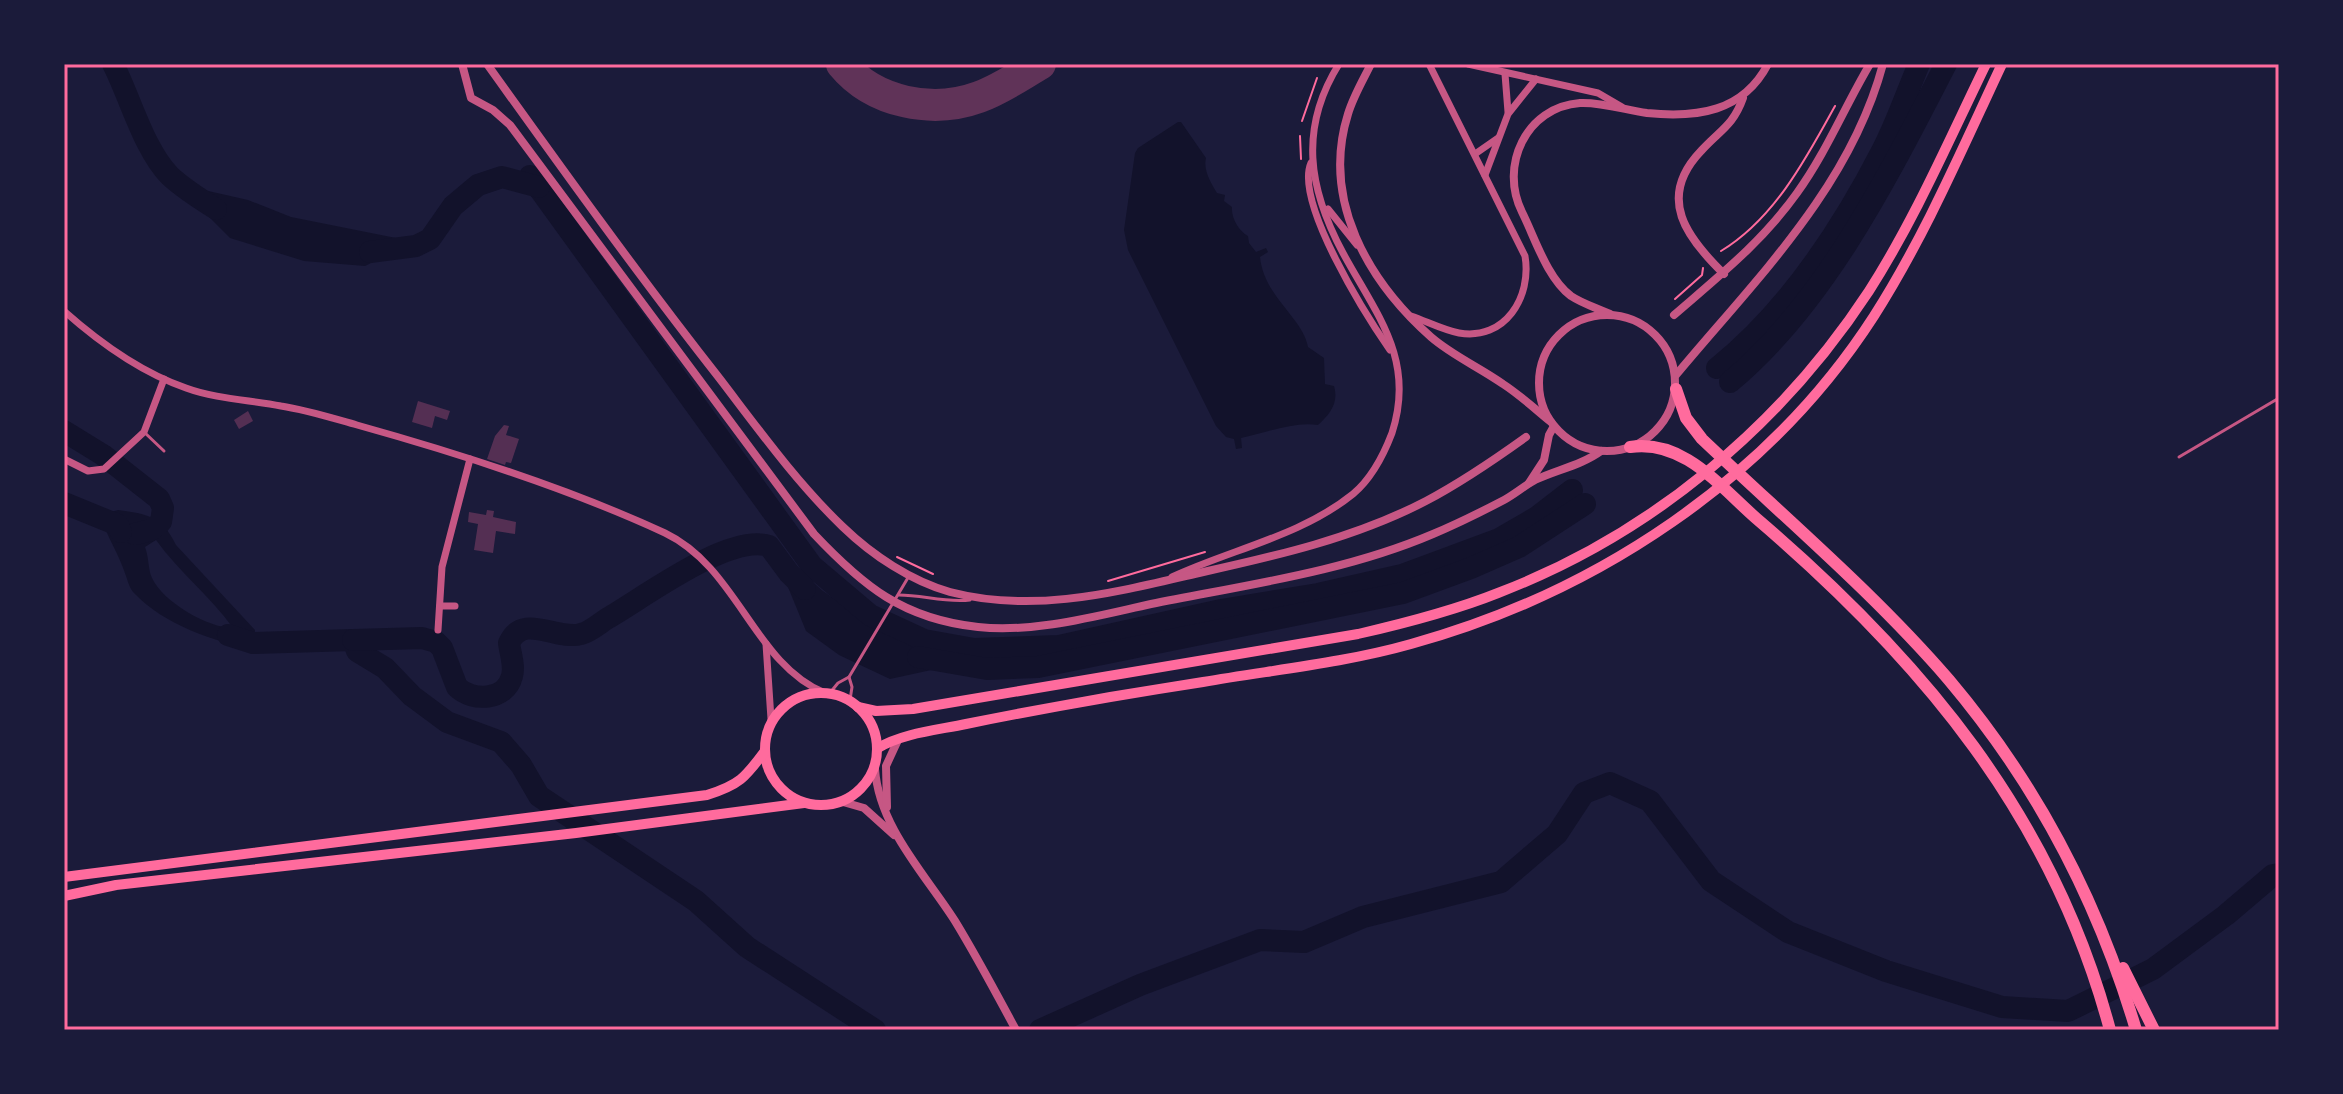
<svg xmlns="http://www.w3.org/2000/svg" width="2343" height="1094" viewBox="0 0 2343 1094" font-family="'Titillium Web',sans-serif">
<rect width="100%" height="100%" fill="#1b1b3a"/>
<g fill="#12122b" fill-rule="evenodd">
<path d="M1178 122H1181L1206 158C1203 170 1211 183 1217 193L1225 195 1224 201 1232 207C1231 218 1239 231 1248 236L1249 243 1256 252 1266 248 1268 252 1260 257C1264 297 1303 318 1308 347L1324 358 1325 384 1334 386C1339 403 1330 414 1318 425 1295 421 1265 433 1241 438L1242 448 1236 449 1234 439 1226 437 1216 426 1128 250 1124 230 1135 153 1138 148Z"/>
<polygon points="195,188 248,200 291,217 396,238 398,250 365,266 304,261 230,238 188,196"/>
<path d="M118 510C147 514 162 516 176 545L255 630V650C214 641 164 625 134 593 130 589 128 582 126 576 119 554 107 537 100 515ZM156 540C179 572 210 596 233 628 208 628 163 602 152 578 148 570 149 557 145 547Z"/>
<polygon points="791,563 823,591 886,634 947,655 945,667 890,679 839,655 806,631 781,570"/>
</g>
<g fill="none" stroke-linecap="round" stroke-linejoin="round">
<g stroke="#12122b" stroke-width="22">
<path d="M113 64C130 97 144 150 170 176 184 189 200 199 216 209"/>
<polyline points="530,176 812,566 870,615 924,640 974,649 1059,646 1221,610 1318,594 1402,575 1499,539 1537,517 1572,490"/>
<polyline points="370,252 416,246 430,239 453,206 478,185 502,177 539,187"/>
<path d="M1717 368C1788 311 1842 229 1883 149 1897 122 1907 92 1919 64"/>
<path d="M1730 382C1826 302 1889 174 1946 64"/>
<polyline points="64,431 103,455 159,499 163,508 161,522 151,530 135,534"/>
<polyline points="64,503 118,525 121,532"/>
<polyline points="228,635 253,643 353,640 357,651 385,668 412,696 447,722 501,742 521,765 539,796 696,901 747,947 875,1030"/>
<path d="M353 640 422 638 436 642 442 648 457 687C472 702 506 701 512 676 515 666 510 652 509 643 523 612 557 641 581 634 590 632 600 623 608 618 643 598 729 533 769 546L789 573 805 589"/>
<polyline points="918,657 987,669 1038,667 1403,593 1471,568 1519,547 1585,504"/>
<polyline points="1040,1030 1140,985 1260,940 1304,942 1363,917 1501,882 1557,834 1584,793 1610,783 1650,801 1711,881 1788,932 1886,971 2002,1007 2068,1011 2153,969 2226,915 2273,875 2279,874"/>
</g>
<path stroke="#603358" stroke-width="32" d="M842 64C874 103 933 114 979 97 1001 89 1021 75 1040 64"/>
</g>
<g fill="#542f53">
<polygon points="418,401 450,411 447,420 435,416 432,428 412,422"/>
<polygon points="248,411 253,421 239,429 234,420"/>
<polygon points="504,425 509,426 506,435 519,439 511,463 506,462 505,465 487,459 495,436"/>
<polygon points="487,510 494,511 493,517 516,522 515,534 496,531 493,553 474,550 478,524 468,522 469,512 486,515"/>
</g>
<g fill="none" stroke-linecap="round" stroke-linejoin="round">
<g stroke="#ff6b9d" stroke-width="2">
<polyline points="1302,121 1317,78"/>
<polyline points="1300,136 1301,159"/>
<path d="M1721 251C1774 219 1806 159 1835 106"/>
<polyline points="1675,299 1702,275 1703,268"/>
<polyline points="897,557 933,574"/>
<polyline points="1108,581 1205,552"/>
</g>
<g stroke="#c65784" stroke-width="3">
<polyline points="144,432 164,451"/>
<polyline points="2179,457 2279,398"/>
<path d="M899 595C923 595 945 603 970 600"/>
<polyline points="849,677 852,687 850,700"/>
<polyline points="829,694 838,683 849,677 909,576"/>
</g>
<g stroke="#c65784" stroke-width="7">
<polyline points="1468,64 1598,93 1622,107"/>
<polyline points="1505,74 1508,112"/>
<polyline points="1475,154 1498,138"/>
<path d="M1311 163C1294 202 1367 317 1390 350"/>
<polyline points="1485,175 1508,114 1536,79"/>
<polyline points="1328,209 1357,245"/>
<path d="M64 311C100 343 140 372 186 388 216 399 250 400 281 406 307 410 332 418 357 425 461 454 568 488 665 533 738 568 754 664 825 693"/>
<path d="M1411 316C1426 321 1443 330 1459 333 1505 341 1532 297 1525 256L1429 64"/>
<polyline points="64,459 88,471 104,469 144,432 164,379"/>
<path d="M1172 577C1232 549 1301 536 1353 494 1371 479 1384 454 1392 433 1416 359 1376 314 1343 253 1308 188 1299 128 1339 64"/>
<polyline points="440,606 455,606"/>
<polyline points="438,630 442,567 470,459"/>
<polyline points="766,644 771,719"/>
</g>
<g stroke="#c65784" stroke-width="8">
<path d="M462 64 471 98 493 110 510 125 814 534C863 586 903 619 978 627 1035 633 1096 616 1151 604 1245 585 1344 572 1433 534 1457 524 1481 512 1504 500 1515 494 1524 486 1535 480 1556 470 1582 465 1601 451"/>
<path d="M487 64C563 170 639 276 720 379 759 430 797 483 843 527 872 555 911 581 950 592 1035 614 1116 592 1199 573 1276 556 1355 538 1426 501 1462 482 1494 460 1526 437"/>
<path d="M1371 64C1363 80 1353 97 1348 114 1321 200 1368 281 1431 337 1453 356 1479 367 1503 384 1520 395 1535 409 1551 422"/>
<path d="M1724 274C1687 238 1656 198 1701 151 1720 130 1733 126 1743 98"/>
<path d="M1610 314C1597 308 1583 304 1571 296 1547 278 1535 238 1522 212 1499 166 1526 107 1580 103 1603 102 1625 110 1647 113 1697 118 1743 112 1768 64"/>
<circle cx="1607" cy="383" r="68"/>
<path d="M1674 315C1719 276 1762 242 1797 193 1826 153 1845 106 1870 64"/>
<path d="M1676 375C1755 280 1850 188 1883 64"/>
<polyline points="1529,483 1544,460 1549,435 1554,426"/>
<path d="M875 769C879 827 925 874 955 921 977 957 996 993 1016 1030"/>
<polyline points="843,802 864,808 894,835"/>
<polyline points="887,807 886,766 898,740"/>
</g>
<g stroke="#ff6b9d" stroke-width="10">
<circle cx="821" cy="749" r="56"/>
<path d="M858 707 876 711 913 709 1358 634C1406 623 1453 611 1498 593 1650 535 1780 427 1869 291 1915 219 1949 140 1986 64"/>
<path d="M878 748C903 733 938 730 966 724 1045 708 1124 694 1203 682 1272 670 1344 663 1411 644 1596 593 1769 479 1874 316 1925 236 1962 149 2002 64"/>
<path d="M64 877 707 795C739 785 745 778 765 751"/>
<polyline points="64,896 116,885 576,833 804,803"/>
</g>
<g stroke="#ff6b9d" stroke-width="12">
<path d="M1676 389 1686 418 1702 439C1785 518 1874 593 1949 680 2036 783 2098 901 2136 1030"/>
<path d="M1630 447C1684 439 1719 486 1757 519 1922 660 2053 816 2110 1030"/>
<polyline points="2123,968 2154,1030"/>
</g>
</g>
<rect width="2343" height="1094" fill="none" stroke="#1b1b3a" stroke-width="132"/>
<rect x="66" y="66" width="2211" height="962" fill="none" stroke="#ff6b9d" stroke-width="3"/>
</svg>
